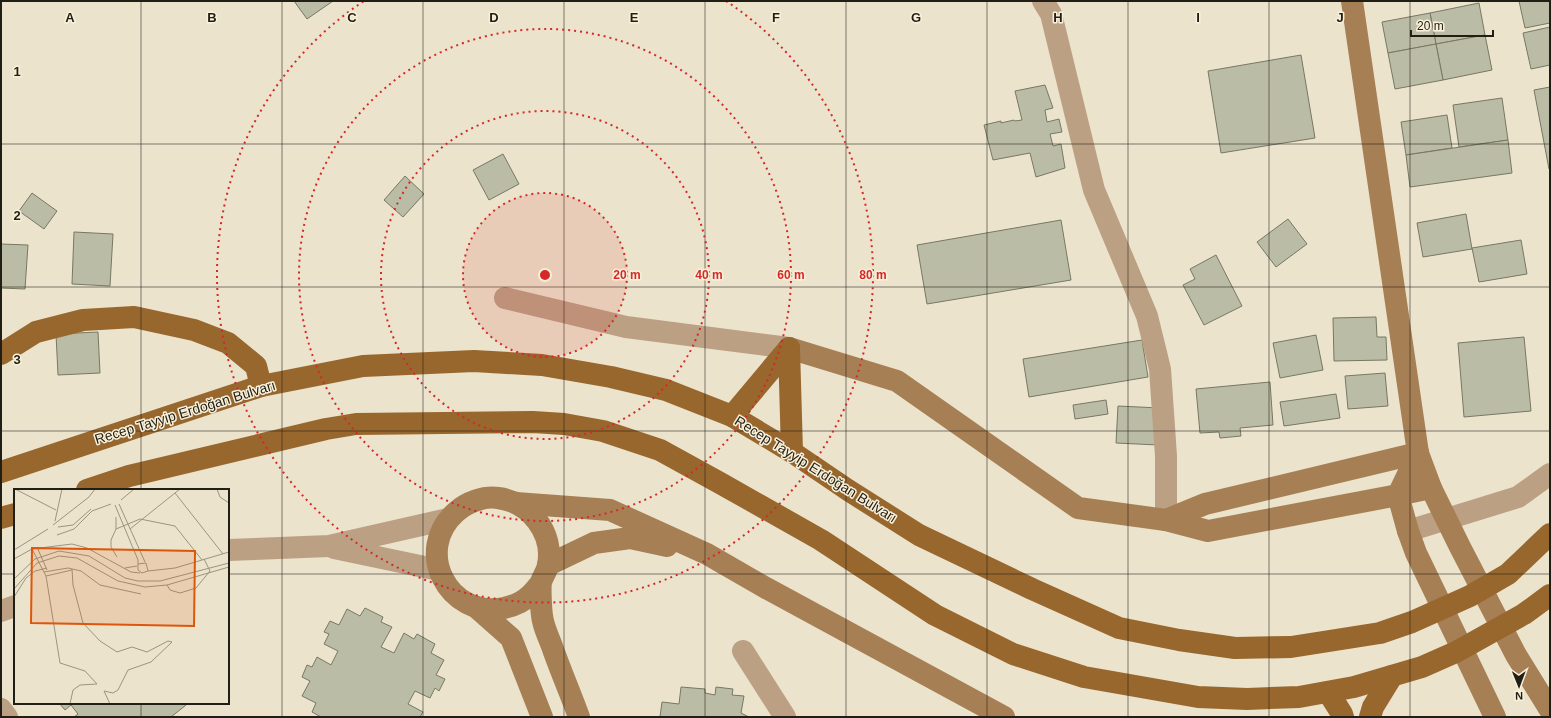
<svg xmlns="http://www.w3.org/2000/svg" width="1551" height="718" viewBox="0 0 1551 718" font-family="Helvetica,sans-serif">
<rect width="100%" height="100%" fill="#ece3cc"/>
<g fill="#babca5" stroke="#777863">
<polygon points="294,1 333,1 307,19"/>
<polygon points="1519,1 1550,1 1550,23 1525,28"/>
<polygon points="1479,3 1485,35 1436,44 1430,13"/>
<polygon points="1430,13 1436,44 1388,53 1382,22"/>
<polygon points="1550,27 1550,65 1531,69 1523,33"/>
<polygon points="1485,35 1492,70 1443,80 1436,44"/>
<polygon points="1436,44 1443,80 1395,89 1388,53"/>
<polygon points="1301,55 1315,138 1221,153 1208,71"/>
<polygon points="1045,85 1053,108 1045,110 1047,122 1059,119 1062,132 1050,134 1053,146 1061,144 1065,168 1036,177 1030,153 993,160 984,125 1001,121 1001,123 1014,120 1015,121 1022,120 1015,91"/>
<polygon points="1550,87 1550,168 1549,169 1534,90"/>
<polygon points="1502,98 1508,140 1459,147 1453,105"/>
<polygon points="1447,115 1452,148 1406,155 1401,122"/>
<polygon points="1508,140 1512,173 1410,187 1406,155"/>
<polygon points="503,154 519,184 489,200 473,170"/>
<polygon points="405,176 424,194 403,217 384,200"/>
<polygon points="32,193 57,211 44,229 19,211"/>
<polygon points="1466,214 1472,249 1423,257 1417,223"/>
<polygon points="1288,219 1307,244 1276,267 1257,242"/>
<polygon points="1061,220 1071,280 927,304 917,245"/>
<polygon points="74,232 113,234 110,286 72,284"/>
<polygon points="1521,240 1527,274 1479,282 1472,248"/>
<polygon points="1,244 28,245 25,289 1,288"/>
<polygon points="1216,255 1242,306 1204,325 1183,285 1195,279 1190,269"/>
<polygon points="1376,317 1377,337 1386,337 1387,360 1334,361 1333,318"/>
<polygon points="98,332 100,373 58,375 56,334"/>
<polygon points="1316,335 1323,370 1280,378 1273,343"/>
<polygon points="1524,337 1531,411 1464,417 1458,343"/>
<polygon points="1142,340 1148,377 1029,397 1023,359"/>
<polygon points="1385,373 1388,406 1348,409 1345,376"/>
<polygon points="1270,382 1273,425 1240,428 1241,436 1220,438 1219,432 1200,433 1196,389"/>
<polygon points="1336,394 1340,418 1284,426 1280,402"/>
<polygon points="1106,400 1108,414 1075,419 1073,405"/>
<polygon points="1118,406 1160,408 1158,445 1116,443"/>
<polygon points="365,608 383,617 381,622 392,627 381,647 394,653 404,633 414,639 417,634 435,644 431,653 444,660 436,675 445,679 439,691 435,688 430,698 415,691 408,704 423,712 420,717 321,717 312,712 316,703 302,696 310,681 302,677 307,665 312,667 317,657 331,665 338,651 324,644 329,634 324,632 330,621 339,625 347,609 360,616"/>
<polygon points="681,687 705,689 705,693 715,695 716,687 733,689 732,695 744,696 741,713 749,717 660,717 662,702 679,704"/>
<polygon points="59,703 184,703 186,705 171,717 74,717 78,714 71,705 65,710"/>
</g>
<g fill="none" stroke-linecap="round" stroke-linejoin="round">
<g stroke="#bca084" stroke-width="22">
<polyline points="1043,1 1051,14 1094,190 1147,316 1160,369 1166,456 1166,520"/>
<polyline points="505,298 626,327 789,348"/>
<polyline points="1408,531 1518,497 1550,474"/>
<polyline points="334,548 439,570"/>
<polyline points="228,550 329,546 448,519"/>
<polyline points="1,611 15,606"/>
<polyline points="743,651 785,717"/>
<polyline points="1,709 7,717"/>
</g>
<g stroke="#a77f55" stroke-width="22">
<polyline points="1352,1 1418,453 1431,488 1460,547 1516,655 1550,710"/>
<polyline points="789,348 897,381 1078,508 1166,520 1208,531 1398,495 1431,488"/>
<polyline points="1418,453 1398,495 1408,531 1416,553 1495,717"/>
<polyline points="516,503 610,510 707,554 766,588 1004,717"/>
<polyline points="1166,520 1205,504 1418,453"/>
<polyline points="548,565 594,543 630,538 667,546"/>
<path d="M541 583C537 587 533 593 529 596 523 602 513 606 504 608 448 619 413 550 456 512 467 502 484 496 498 498 530 502 554 533 548 565 547 571 543 576 541 582 540 588 541 614 543 621 545 631 551 642 554 652 562 674 571 695 579 717"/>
<polyline points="476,607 511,638 542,717"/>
</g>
<g stroke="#98672e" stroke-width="22">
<polyline points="789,348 792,452"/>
<polyline points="1,354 36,332 83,320 134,317 194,330 228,343 256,366 261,386"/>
<polyline points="732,416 789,348"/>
<polyline points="1,472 261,386 363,366 474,361 542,365 611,377 666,390 732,416 792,452 848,490 919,535 1032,589 1119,628 1179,640 1235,648 1291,647 1380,633 1412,622 1470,596 1508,574 1550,534"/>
<polyline points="87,490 129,476 326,429 356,424 533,422 564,424 603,431 660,450 720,483 821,540 935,615 1013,654 1084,677 1198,697 1247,699 1299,697 1354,687 1422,667 1456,652 1524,614 1550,595"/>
<polyline points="1,518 15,514"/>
<polyline points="1328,692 1342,714 1343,717"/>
<polyline points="1370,717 1373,707 1392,676"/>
</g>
</g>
<path fill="none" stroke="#211e15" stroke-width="1" stroke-opacity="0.55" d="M141 1V490M282 1V717M423 1V717M564 1V717M705 1V717M846 1V717M987 1V717M1128 1V717M1269 1V717M1410 1V717M1 144H1550M1 287H1550M1 431H1550M1 574H15M228 574H1550M141 703V717"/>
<circle cx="545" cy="275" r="82" fill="#d62828" fill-opacity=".12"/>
<g fill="none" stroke="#d62828" stroke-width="2" stroke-dasharray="2 4">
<circle cx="545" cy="275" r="82"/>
<circle cx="545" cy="275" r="164"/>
<circle cx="545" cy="275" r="246"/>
<path d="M726 1A328 328 0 1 1 364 1"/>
</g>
<g text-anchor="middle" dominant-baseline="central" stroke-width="3" stroke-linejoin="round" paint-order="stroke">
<g font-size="14" fill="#211e15" stroke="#f9f0d9">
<text transform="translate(185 412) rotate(-17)">Recep Tayyip Erdoğan Bulvarı</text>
<text transform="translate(816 469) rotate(32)">Recep Tayyip Erdoğan Bulvarı</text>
</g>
</g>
<g transform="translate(14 489)">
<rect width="215" height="215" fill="#ece3cc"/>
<path fill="none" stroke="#9b9483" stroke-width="1" d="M1 0 42 21M203 0 206 8 215 14M161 4 209 65M107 11 120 0M105 15 131 73M101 16 124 71V81L128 84 134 82 132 74 124 75M102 28V40L126 30 161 37 188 71M41 32 48 0M39 36 75 8 81 0M44 38 59 36 77 20M102 40 97 51V58L103 68M116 40 166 0M43 46 60 40 78 22 97 15M23 58 33 81M0 61 34 40M0 70 18 60M111 79 123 77M58 80 59 96 69 134 86 152 103 163 118 158 133 163 154 152 158 153M134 82 161 79 215 63M30 83 54 79 67 82 86 96 127 105M32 87 58 81M0 90 21 70 45 62 75 67 111 89 124 92H146L215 74M153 96 156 101 166 104 182 99 196 82 190 70M0 100 23 74 45 67 63 69 104 92 131 98 153 96 215 78M0 108 12 89 21 82 33 79M56 215 59 201 66 196 83 195 71 182 46 174 32 87 18 60 58 55 73 59 117 83 126 84M96 215 90 202 99 204 104 201 114 181 137 173 158 153"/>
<path fill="#de560c" fill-opacity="0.15" stroke="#de560c" stroke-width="2" d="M18 59 181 62 180 137 17 134Z"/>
<rect width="215" height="215" fill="none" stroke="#211e15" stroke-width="2"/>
</g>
<g font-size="13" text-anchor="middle" font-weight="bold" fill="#211e15" stroke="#f9f0d9" stroke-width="3" stroke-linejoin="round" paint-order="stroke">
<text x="70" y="22">A</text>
<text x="212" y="22">B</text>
<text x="352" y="22">C</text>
<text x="494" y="22">D</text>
<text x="634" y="22">E</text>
<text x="776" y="22">F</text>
<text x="916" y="22">G</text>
<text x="1058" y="22">H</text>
<text x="1198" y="22">I</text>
<text x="1340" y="22">J</text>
<text x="17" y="76">1</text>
<text x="17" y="220">2</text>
<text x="17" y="364">3</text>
</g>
<circle cx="545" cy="275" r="6" fill="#d62828" stroke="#f9f0d9" stroke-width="2"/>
<g font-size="12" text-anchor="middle" font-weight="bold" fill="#d62828" stroke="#f9f0d9" stroke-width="3" stroke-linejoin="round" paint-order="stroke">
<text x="627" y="279">20 m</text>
<text x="709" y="279">40 m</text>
<text x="791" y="279">60 m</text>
<text x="873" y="279">80 m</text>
</g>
<rect width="1551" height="718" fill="none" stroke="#211e15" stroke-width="4"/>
<g transform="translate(1519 686) rotate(179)" stroke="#f9f0d9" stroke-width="3" paint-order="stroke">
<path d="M0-3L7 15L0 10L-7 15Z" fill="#211e15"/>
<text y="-6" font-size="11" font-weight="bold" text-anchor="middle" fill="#211e15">N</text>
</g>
<path d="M1411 30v6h82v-6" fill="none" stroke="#211e15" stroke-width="2"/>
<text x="1417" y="30" font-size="12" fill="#211e15" stroke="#f9f0d9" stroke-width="3" paint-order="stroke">20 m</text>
</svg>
